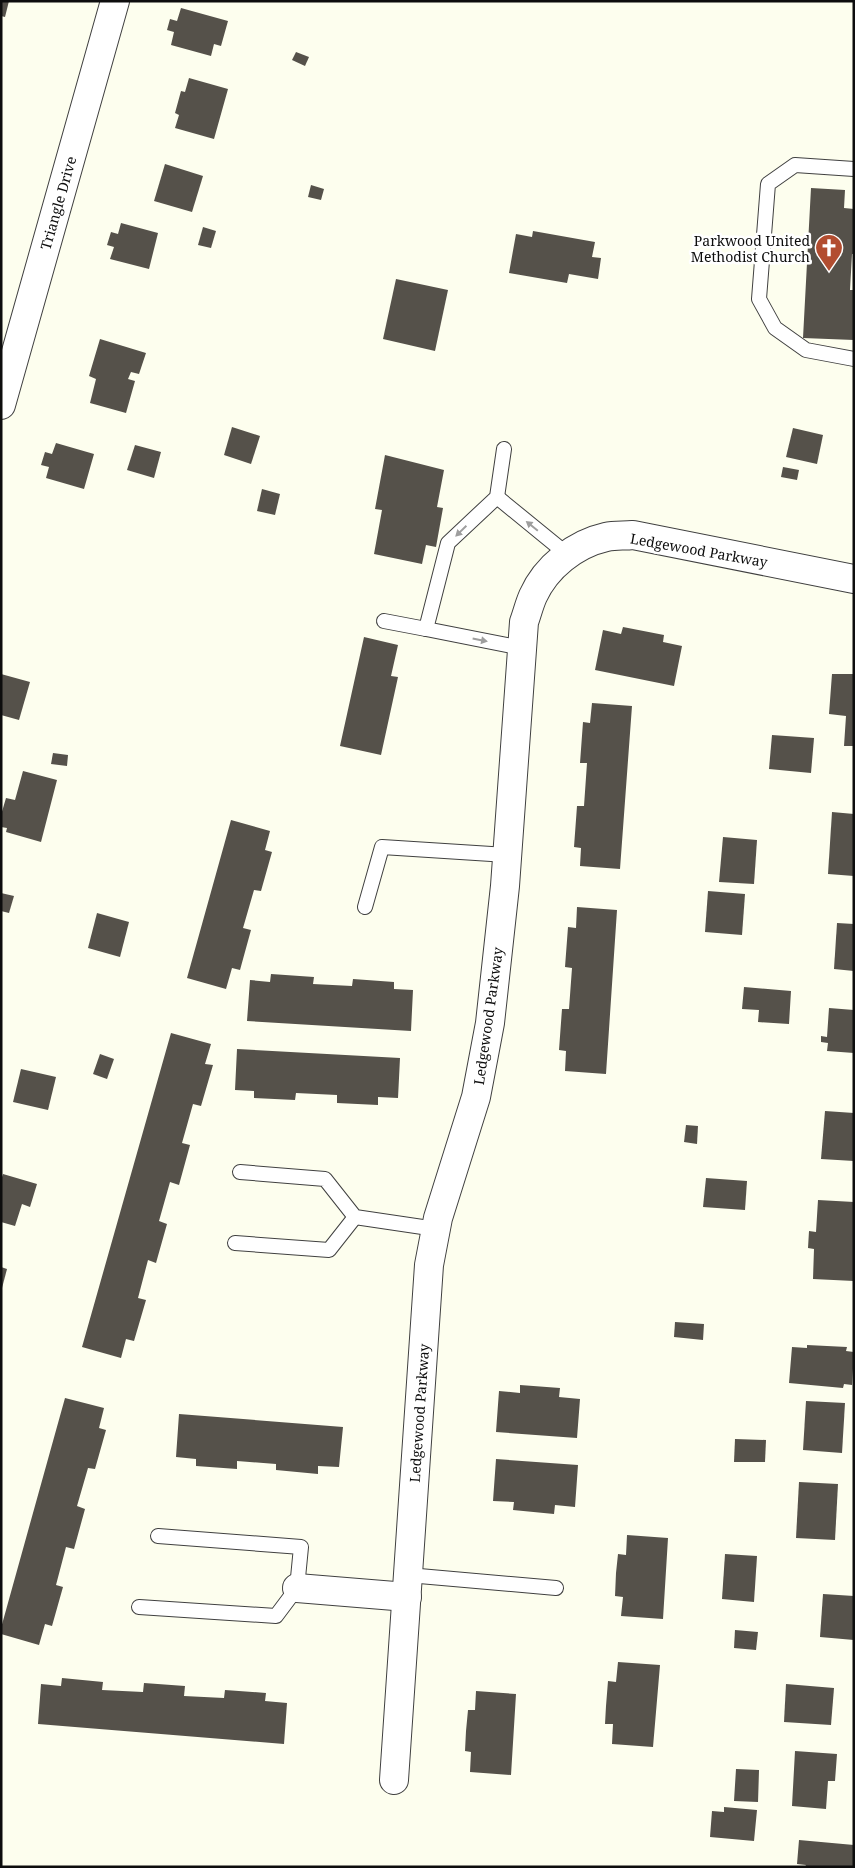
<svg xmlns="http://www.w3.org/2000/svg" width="855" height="1868" viewBox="0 0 855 1868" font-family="'Noto Serif',serif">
<rect width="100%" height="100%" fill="#fdfeee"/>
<g fill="#55514a">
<polygon points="1,1 9,1 5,17 1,16"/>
<polygon points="181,8 228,21 221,46 214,44 211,56 171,45 174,32 167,30 170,19 177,21"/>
<polygon points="296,52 309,57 305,66 292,60"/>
<polygon points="189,78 228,89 214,139 175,128 179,115 175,113 181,91 185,92"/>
<polygon points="165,164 203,176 192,212 154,201"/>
<polygon points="311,185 324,189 321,200 308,197"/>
<polygon points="811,188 845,190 844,208 854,209 854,254 852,254 850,290 854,290 854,340 803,338"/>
<polygon points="121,223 158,233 149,269 110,259 114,247 107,245 111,232 118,234"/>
<polygon points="203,227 216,231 211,248 198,245"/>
<polygon points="533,231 595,242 592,257 601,258 598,279 569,274 567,283 509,273 516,234 532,237"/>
<polygon points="396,279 448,290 435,351 383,339"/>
<polygon points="100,339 146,353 139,374 131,372 128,379 135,381 126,413 90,403 96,379 89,376"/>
<polygon points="232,427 260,436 251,464 224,455"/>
<polygon points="793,428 823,435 817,464 786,457"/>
<polygon points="56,443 94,454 84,489 46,478 49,467 41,465 45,452 52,454"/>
<polygon points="135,445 161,452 154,478 127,470"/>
<polygon points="385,455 444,470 437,507 443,508 436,547 426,545 422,564 374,554 382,510 375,509"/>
<polygon points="783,467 799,470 797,480 781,477"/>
<polygon points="262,489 280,494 275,515 257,511"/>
<polygon points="623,627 664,635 663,642 682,646 674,686 595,670 603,630 621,634"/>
<polygon points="364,637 398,645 391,676 398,677 381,755 340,746"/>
<polygon points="1,674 30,682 19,720 1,715"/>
<polygon points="832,674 854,674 854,746 844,746 846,716 829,714"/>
<polygon points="592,703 632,706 620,869 580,866 581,848 574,847 577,806 584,806 587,763 580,763 583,722 590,723"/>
<polygon points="772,735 814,738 811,773 769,769"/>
<polygon points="53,753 68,755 67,766 51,764"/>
<polygon points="23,771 57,780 41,842 6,832 7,828 1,827 1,815 6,798 15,800"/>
<polygon points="832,812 854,814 854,876 828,874"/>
<polygon points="231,820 270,831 265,850 272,852 261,891 254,890 243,928 251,930 240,970 232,968 226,989 187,978"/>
<polygon points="723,837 757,840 754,884 719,882"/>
<polygon points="708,891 745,894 742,935 705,932"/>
<polygon points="1,893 14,896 9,913 1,911"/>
<polygon points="577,907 617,910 606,1074 565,1071 566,1051 559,1050 562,1009 569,1009 572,968 565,967 568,927 576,928"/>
<polygon points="97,913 129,922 120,957 88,948"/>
<polygon points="837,923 854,924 854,971 834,969"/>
<polygon points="271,974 314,977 313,984 352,986 353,979 394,982 394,989 413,990 411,1031 247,1021 250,980 270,982"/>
<polygon points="744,987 791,991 789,1024 758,1022 759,1010 742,1009"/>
<polygon points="829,1008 854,1010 854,1053 827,1051 828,1043 821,1042 821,1036 827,1037"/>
<polygon points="171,1033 211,1044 205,1064 213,1065 201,1106 193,1104 182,1143 190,1145 179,1185 170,1182 159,1221 167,1224 156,1263 148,1260 138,1298 146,1300 134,1341 126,1339 121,1358 82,1347"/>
<polygon points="237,1049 400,1058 398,1098 378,1097 378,1105 337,1103 337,1095 296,1093 295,1100 254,1098 254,1091 235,1090"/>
<polygon points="100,1054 114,1059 107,1079 93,1074"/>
<polygon points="21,1069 56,1077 48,1110 13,1102"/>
<polygon points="825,1111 854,1113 854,1161 821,1159"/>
<polygon points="686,1125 698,1126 697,1144 684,1142"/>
<polygon points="3,1174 37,1184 30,1207 22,1204 15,1226 1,1222 1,1180"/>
<polygon points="706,1178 747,1181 745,1210 703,1207"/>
<polygon points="818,1200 854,1202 854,1281 813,1279 814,1249 808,1248 809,1231 816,1232"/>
<polygon points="1,1267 7,1269 2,1288 1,1287"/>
<polygon points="675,1322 704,1324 703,1340 674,1337"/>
<polygon points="807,1345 847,1347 846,1351 854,1352 852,1385 844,1384 843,1388 789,1383 792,1347 807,1348"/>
<polygon points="520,1385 560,1388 559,1397 580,1399 577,1438 496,1432 499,1391 520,1393"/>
<polygon points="65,1398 104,1408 99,1428 106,1430 95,1469 88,1468 77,1506 85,1509 74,1549 66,1547 56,1585 63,1587 52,1626 45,1624 39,1645 1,1634 1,1628"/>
<polygon points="806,1401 845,1403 842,1453 803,1450"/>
<polygon points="179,1414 343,1427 339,1467 318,1466 318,1474 276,1470 276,1464 237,1461 237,1469 196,1466 196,1459 176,1457"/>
<polygon points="735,1439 766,1440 765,1462 734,1462"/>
<polygon points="496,1459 578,1465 575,1507 555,1505 554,1514 513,1510 514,1502 493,1501"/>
<polygon points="799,1482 838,1484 835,1540 796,1538"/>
<polygon points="627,1535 668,1538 663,1619 621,1616 623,1597 615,1596 616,1573 618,1554 626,1555"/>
<polygon points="725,1554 757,1556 754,1602 722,1599"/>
<polygon points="823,1594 854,1596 854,1640 820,1637"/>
<polygon points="735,1630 758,1632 756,1650 734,1648"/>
<polygon points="618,1662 660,1665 653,1747 612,1744 613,1724 605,1724 606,1706 608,1681 616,1682"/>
<polygon points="62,1678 103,1682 102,1690 143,1692 144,1683 185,1686 184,1696 224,1698 225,1690 266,1693 265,1701 287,1703 284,1744 38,1724 41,1684 61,1686"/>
<polygon points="786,1684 834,1688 831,1725 784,1722"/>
<polygon points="476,1691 516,1694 511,1775 470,1772 471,1752 465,1751 466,1731 468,1710 475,1710"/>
<polygon points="795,1751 837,1754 835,1781 828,1781 826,1809 792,1806"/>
<polygon points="736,1769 759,1770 758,1802 734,1801"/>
<polygon points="724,1807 757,1810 754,1841 710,1837 712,1811 724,1812"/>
<polygon points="799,1840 854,1845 854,1867 805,1867 806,1865 797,1864"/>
</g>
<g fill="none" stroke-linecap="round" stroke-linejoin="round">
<defs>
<g id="lane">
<polyline points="854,169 795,165 768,184 759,299 775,328 806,350 854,359"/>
<polyline points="504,449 497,497 448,543 426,629 522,648"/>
<polyline points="497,497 568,555"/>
<polyline points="384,621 426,629"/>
<polyline points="365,907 382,847 507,855"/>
<polyline points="240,1172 325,1179 355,1217 436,1229"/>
<polyline points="235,1243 329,1250 355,1217"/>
<polyline points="408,1575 556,1588"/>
<polyline points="139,1607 276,1616 297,1588 301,1547 158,1536"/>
</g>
<g id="street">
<polyline points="1,405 115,1"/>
<polyline points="297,1588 407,1597"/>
<path d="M394 1780 429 1265 438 1218 476 1097 490 1023 505 886 524 622C527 614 529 605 533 596 546 567 575 544 606 537 615 535 624 536 633 535L854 579"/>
</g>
</defs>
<use href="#lane" stroke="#404040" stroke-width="16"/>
<use href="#street" stroke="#404040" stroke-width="30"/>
<use href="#lane" stroke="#fff" stroke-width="14"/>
<use href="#street" stroke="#fff" stroke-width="28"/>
</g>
<defs><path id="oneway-solid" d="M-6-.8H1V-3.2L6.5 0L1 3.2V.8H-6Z" transform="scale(1.25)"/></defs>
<g fill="#9e9e9e">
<use href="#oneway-solid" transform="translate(532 526) rotate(-141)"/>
<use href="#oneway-solid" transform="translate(461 531) rotate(136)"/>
<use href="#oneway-solid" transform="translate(480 640) rotate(11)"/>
</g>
<defs>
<symbol id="church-pin" viewBox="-11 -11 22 30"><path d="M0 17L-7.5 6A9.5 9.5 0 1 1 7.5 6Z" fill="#b24d30" stroke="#fff"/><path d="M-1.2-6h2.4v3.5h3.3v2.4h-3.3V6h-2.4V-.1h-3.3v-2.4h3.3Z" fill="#fff"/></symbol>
</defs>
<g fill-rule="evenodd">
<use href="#church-pin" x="813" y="232" width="32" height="43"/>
</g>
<g text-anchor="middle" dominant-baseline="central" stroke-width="5" stroke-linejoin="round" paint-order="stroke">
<g font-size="14" fill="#0d0d0d" stroke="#fff">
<text transform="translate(58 203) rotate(-74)">Triangle Drive</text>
<text transform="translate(699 550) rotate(10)">Ledgewood Parkway</text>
<text transform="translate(488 1016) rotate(-82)">Ledgewood Parkway</text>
<text transform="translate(419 1413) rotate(-86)">Ledgewood Parkway</text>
</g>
<g font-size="14" fill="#0d0d0d" stroke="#fff" text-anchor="end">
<text x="810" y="240">Parkwood United<tspan x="810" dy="16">Methodist Church</tspan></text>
</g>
</g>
<rect width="855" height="1868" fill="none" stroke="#0d0d0d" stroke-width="5"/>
</svg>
